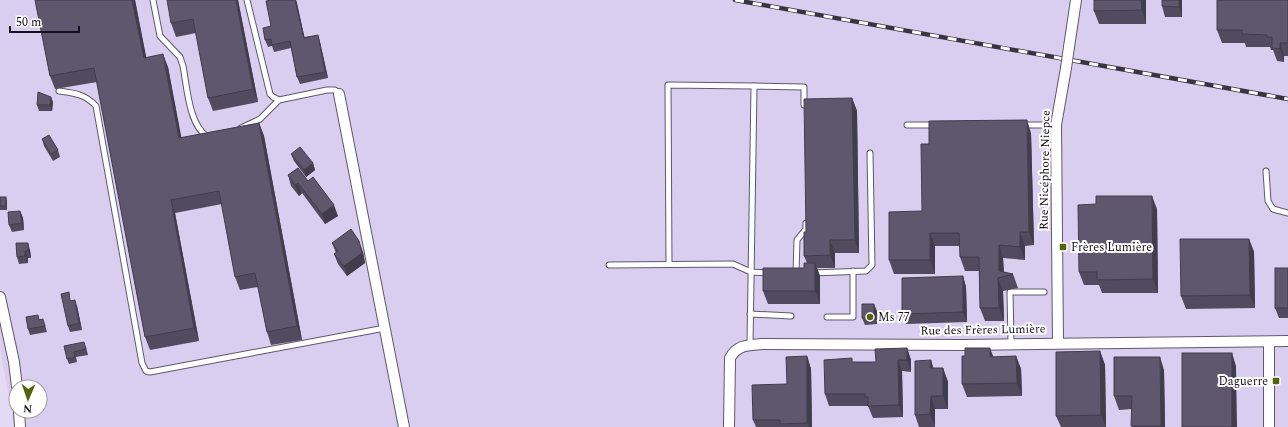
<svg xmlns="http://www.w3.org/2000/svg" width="1288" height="427" viewBox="0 0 1288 427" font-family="Spectral,serif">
<rect width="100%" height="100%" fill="#e3daf5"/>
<path fill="#dacef0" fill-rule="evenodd" d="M0 0H1288V427H14L0 348ZM16 387H40V411H16Z"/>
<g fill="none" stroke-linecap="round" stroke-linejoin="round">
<defs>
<g id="lane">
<path d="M153 0 160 36 180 57 183 66C187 87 189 126 208 137"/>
<polyline points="247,0 270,94 273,97 279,100"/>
<path d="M59 91C74 93 85 94 96 106L142 363 146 371 150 372 385 328"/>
<polyline points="907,125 935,125"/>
<polyline points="1023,125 1056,125"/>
<polyline points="241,128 260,119 279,100 327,90 335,90 339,94"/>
<polyline points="1266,171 1268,201 1273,209 1288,213"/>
<polyline points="669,264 668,85 754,86"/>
<polyline points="609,265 733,264 751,272 768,273"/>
<polyline points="796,273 797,240 806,229 806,223"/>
<polyline points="812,273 866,271 872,265 870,153"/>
<polyline points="750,314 791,316"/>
<polyline points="827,317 853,317 853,271"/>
<polyline points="1011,343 1010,292 1044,292"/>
<polyline points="750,345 754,86 804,87 804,105"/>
</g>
<g id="street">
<polyline points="1069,47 1076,0"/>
<polyline points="339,94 404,427"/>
<polyline points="0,297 14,362 17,387"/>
<polyline points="1269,342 1269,427"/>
<polyline points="1058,343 1056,125 1066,68"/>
<polyline points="19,411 20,427"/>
<path d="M729 427 730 358C737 345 748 345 762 344L962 345 1288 341"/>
</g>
</defs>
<use href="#lane" stroke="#5f576d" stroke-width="7"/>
<use href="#street" stroke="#5f576d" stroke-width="12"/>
<use href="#lane" stroke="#fff" stroke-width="5"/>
<use href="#street" stroke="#fff" stroke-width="10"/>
<defs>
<polyline id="rail" points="735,0 1288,99"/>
</defs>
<use href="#rail" stroke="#383441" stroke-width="4.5"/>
<use href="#rail" stroke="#fff" stroke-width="3" stroke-dasharray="9" stroke-linecap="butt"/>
<defs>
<polyline id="street-bridge" points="1066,68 1069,47"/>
</defs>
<use href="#street-bridge" stroke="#5f576d" stroke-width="12" stroke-linecap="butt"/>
<use href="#street-bridge" stroke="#fff" stroke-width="10"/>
</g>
<g fill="#524b5f">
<polygon points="35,0 135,0 146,58 168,67 181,138 259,123 264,136 302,340 271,345 267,332 258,287 240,290 235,277 222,204 175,213 199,341 150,350 145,337 97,82 55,89 50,76"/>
<polygon points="238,0 258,102 213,111 208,98 196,33 176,37 171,23"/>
<polygon points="272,0 296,0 304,37 318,35 320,42 328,78 300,84 297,77 291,48 274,52 272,46 268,47 265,40 271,26"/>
<polygon points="1094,0 1146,0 1146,24 1099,24 1094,11"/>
<polygon points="1182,0 1182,17 1165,17 1162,6"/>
<polygon points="1288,0 1288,56 1284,56 1284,62 1277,61 1273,50 1271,50 1270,47 1246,47 1245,43 1222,43 1217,30"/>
<polygon points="852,98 857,111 859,253 835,253 835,268 817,268 820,276 820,304 768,304 763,291 804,268 807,263 804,256 806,232"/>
<polygon points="53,102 52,111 39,111 37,105"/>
<polygon points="1031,133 1034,245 1025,246 1025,260 1003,258 1004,272 1013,274 1018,288 1003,291 1004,321 985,321 980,308 979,271 965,271 960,257 960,246 935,246 935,274 894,274 889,260 922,211 929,144"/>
<polygon points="42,139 58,150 60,157 53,161 44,146"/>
<polygon points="291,154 313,163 315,170 306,177 294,161"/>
<polygon points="288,175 308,181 338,216 325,224 302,193 299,196 291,186"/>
<polygon points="0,197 7,201 7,210 0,210"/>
<polygon points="1157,209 1158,293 1102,293 1099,285 1084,285 1079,272"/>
<polygon points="20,211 23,218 24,230 12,232 9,225"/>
<polygon points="1249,239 1254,252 1255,308 1186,309 1181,296"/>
<polygon points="16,243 30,250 31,258 28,258 28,263 19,264 17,257"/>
<polygon points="332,243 363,252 365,263 347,276 338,264 334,254 336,253"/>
<polygon points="1288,268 1288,318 1279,318 1275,308"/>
<polygon points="963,276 966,287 967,322 906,324 902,314"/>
<polygon points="71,299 71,300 77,306 82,330 70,332 68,326"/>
<polygon points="877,311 877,324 865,325 862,318"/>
<polygon points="40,319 45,325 47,332 30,335 28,329"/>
<polygon points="64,346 86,347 88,355 76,357 77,362 69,364 67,359"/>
<polygon points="907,348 911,360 911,372 902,371 903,417 873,418 868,406 829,406 825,394 876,362"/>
<polygon points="1100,351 1105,365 1106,427 1061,427 1056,416"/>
<polygon points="807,356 811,369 812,427 756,427 753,420 787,384"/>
<polygon points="1016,356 1021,369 1022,396 967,397 962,384 993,357"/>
<polygon points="931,360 933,368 943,368 948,382 948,409 935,409 935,427 919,427 915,415"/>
<polygon points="1164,370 1165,427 1132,427 1132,409 1119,410 1114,396"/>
</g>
<g fill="#423d4d">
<polygon points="132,0 135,0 149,71 144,58"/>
<polygon points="236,0 238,0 258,102 253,89"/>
<polygon points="295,0 296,0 297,3 306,44 304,38"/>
<polygon points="1141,0 1146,0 1146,24 1142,10"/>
<polygon points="1179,0 1182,0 1182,17 1179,7"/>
<polygon points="318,35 320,42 328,78 325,72"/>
<polygon points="1280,43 1284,56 1284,62 1280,49"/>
<polygon points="163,54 168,67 184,151 179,138"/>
<polygon points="51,97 53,102 52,111 50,105"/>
<polygon points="852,98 857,111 859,253 855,240"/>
<polygon points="1027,120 1031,133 1034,245 1029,232"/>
<polygon points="259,123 264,136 302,340 297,326"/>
<polygon points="313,163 315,170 306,177 304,170"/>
<polygon points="298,183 302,193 299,196 295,185"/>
<polygon points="1152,196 1157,209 1158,293 1153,279"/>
<polygon points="6,197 7,201 7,210 6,206"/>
<polygon points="171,200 175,213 199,341 194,328"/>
<polygon points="334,205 338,216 325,224 322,214"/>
<polygon points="20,211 23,218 24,230 22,223"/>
<polygon points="1020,232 1025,246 1025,260 1020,247"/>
<polygon points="930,233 935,246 935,274 930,260"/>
<polygon points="1249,239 1254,252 1255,308 1250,295"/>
<polygon points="830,240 835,253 835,268 830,255"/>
<polygon points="359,241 363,252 365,263 347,276 344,266"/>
<polygon points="28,243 30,250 31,258 28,251"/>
<polygon points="999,245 1003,258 1004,276 999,271"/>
<polygon points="25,251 28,258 28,263 25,256"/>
<polygon points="815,263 820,276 820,304 815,291"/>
<polygon points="963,276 966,287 967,322 963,312"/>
<polygon points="998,278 1003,291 1004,321 999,308"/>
<polygon points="75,300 77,306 82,330 79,323"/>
<polygon points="874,304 877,311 877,324 874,317"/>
<polygon points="907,348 911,360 911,372 907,360"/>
<polygon points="990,348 995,361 990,357"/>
<polygon points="1100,351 1105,365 1106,427 1101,415"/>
<polygon points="1232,353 1236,366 1237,427 1232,427"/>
<polygon points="807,356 811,369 812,427 809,427 807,423"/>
<polygon points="1016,356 1021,369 1022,396 1017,383"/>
<polygon points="1160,357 1164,370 1165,427 1161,427 1161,426"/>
<polygon points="898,360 902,371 903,417 899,405"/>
<polygon points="931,360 935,374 930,368"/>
<polygon points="943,368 948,382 948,409 943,396"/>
<polygon points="931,396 935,409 935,427 930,414"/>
</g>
<g fill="#5f576e" stroke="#423d4d">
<polygon points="35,0 132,0 144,58 163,54 179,138 259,123 297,326 267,332 255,273 235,277 219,191 171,200 194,328 145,337 94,68 50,76"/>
<polygon points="167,0 236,0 253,89 208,98 193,19 171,23"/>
<polygon points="272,0 295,0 304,38 318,35 325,72 297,77 290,41 272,45 271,39 265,40 263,28 271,26 266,1"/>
<polygon points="1094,0 1141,0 1142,10 1094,11"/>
<polygon points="1162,0 1179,0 1179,7 1162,6"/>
<polygon points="1217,0 1288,0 1288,43 1280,43 1280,49 1272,48 1272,37 1267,37 1267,35 1242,34 1242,30 1217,30"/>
<polygon points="38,92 51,97 50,105 37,105"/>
<polygon points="852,98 855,240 830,240 830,255 804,256 804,232 806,232 804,99"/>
<polygon points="1027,120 1029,232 1020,232 1020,247 999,245 999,271 1013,274 998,278 999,308 980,308 979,257 960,257 959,233 930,233 930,260 889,260 889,212 922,211 921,144 929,144 929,121"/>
<polygon points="49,135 58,150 51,154 42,139"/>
<polygon points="300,147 313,163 304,170 291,154"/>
<polygon points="298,168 308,181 313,177 334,205 322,214 298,183 295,185 288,175"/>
<polygon points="1096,196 1152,196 1153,279 1097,280 1097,272 1079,272 1078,205 1096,204"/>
<rect x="0" y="197" width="6" height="9"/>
<polygon points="20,211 22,223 9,225 8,212"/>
<polygon points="351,229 359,241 362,253 344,266 334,254 338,251 332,243"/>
<polygon points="1180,239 1249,239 1250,295 1181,296"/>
<polygon points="16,243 28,243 28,251 25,251 25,256 17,257"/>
<polygon points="804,263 815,263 815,291 763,291 763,268 804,268"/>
<rect x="1275" y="268" width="13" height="40"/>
<polygon points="963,276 963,312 902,314 902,278"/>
<polygon points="69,292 70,301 75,300 79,323 68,326 61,294"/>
<polygon points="862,304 874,304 874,317 862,318"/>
<polygon points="38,315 39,320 43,319 45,326 28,329 26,317"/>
<polygon points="84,342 86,349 74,352 75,357 67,359 64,346"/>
<polygon points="907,348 907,360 898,360 899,405 868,406 868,397 865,397 865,394 825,394 824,360 852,358 852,362 876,362 875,349"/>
<polygon points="965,348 990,348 990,357 1016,356 1017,383 962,384 962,356 965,356"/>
<polygon points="1100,351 1101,415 1056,416 1056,352"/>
<rect x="1182" y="353" width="50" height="74"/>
<polygon points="807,356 807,423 780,424 780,420 753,420 752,385 787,384 786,357"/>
<polygon points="1114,357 1160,357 1161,426 1131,426 1132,396 1114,396"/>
<polygon points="931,360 930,368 943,368 943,396 931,396 930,414 915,415 915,361"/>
</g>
<g fill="#53640c" stroke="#fff" stroke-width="1.5">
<rect x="1059" y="243" width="8" height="8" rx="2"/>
<circle cx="870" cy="317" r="4"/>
<rect x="1272" y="377" width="8" height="8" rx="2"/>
</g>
<g text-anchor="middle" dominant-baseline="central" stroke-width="4" stroke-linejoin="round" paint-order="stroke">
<g font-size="12" fill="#120f18" stroke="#fff">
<text transform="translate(1045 170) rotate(-89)">Rue Nicéphore Niepce</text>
<text transform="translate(983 330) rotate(-1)">Rue des Frères Lumière</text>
</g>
<g font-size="12" fill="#120f18" stroke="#fff" text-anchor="start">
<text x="1071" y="247">Frères Lumière</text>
<text x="878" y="317">Ms 77</text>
<text x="1268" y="381" text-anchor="end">Daguerre</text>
</g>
</g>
<g transform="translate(28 399) rotate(182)"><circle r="19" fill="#ffffff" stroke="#a09fa3"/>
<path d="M0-3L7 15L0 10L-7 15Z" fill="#53640c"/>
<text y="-6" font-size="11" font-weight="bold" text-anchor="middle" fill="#120f18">N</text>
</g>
<path d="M10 26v6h69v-6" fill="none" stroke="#120f18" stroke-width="2"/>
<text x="16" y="26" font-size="12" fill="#120f18" stroke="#ffffff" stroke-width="3" paint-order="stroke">50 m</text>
</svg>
